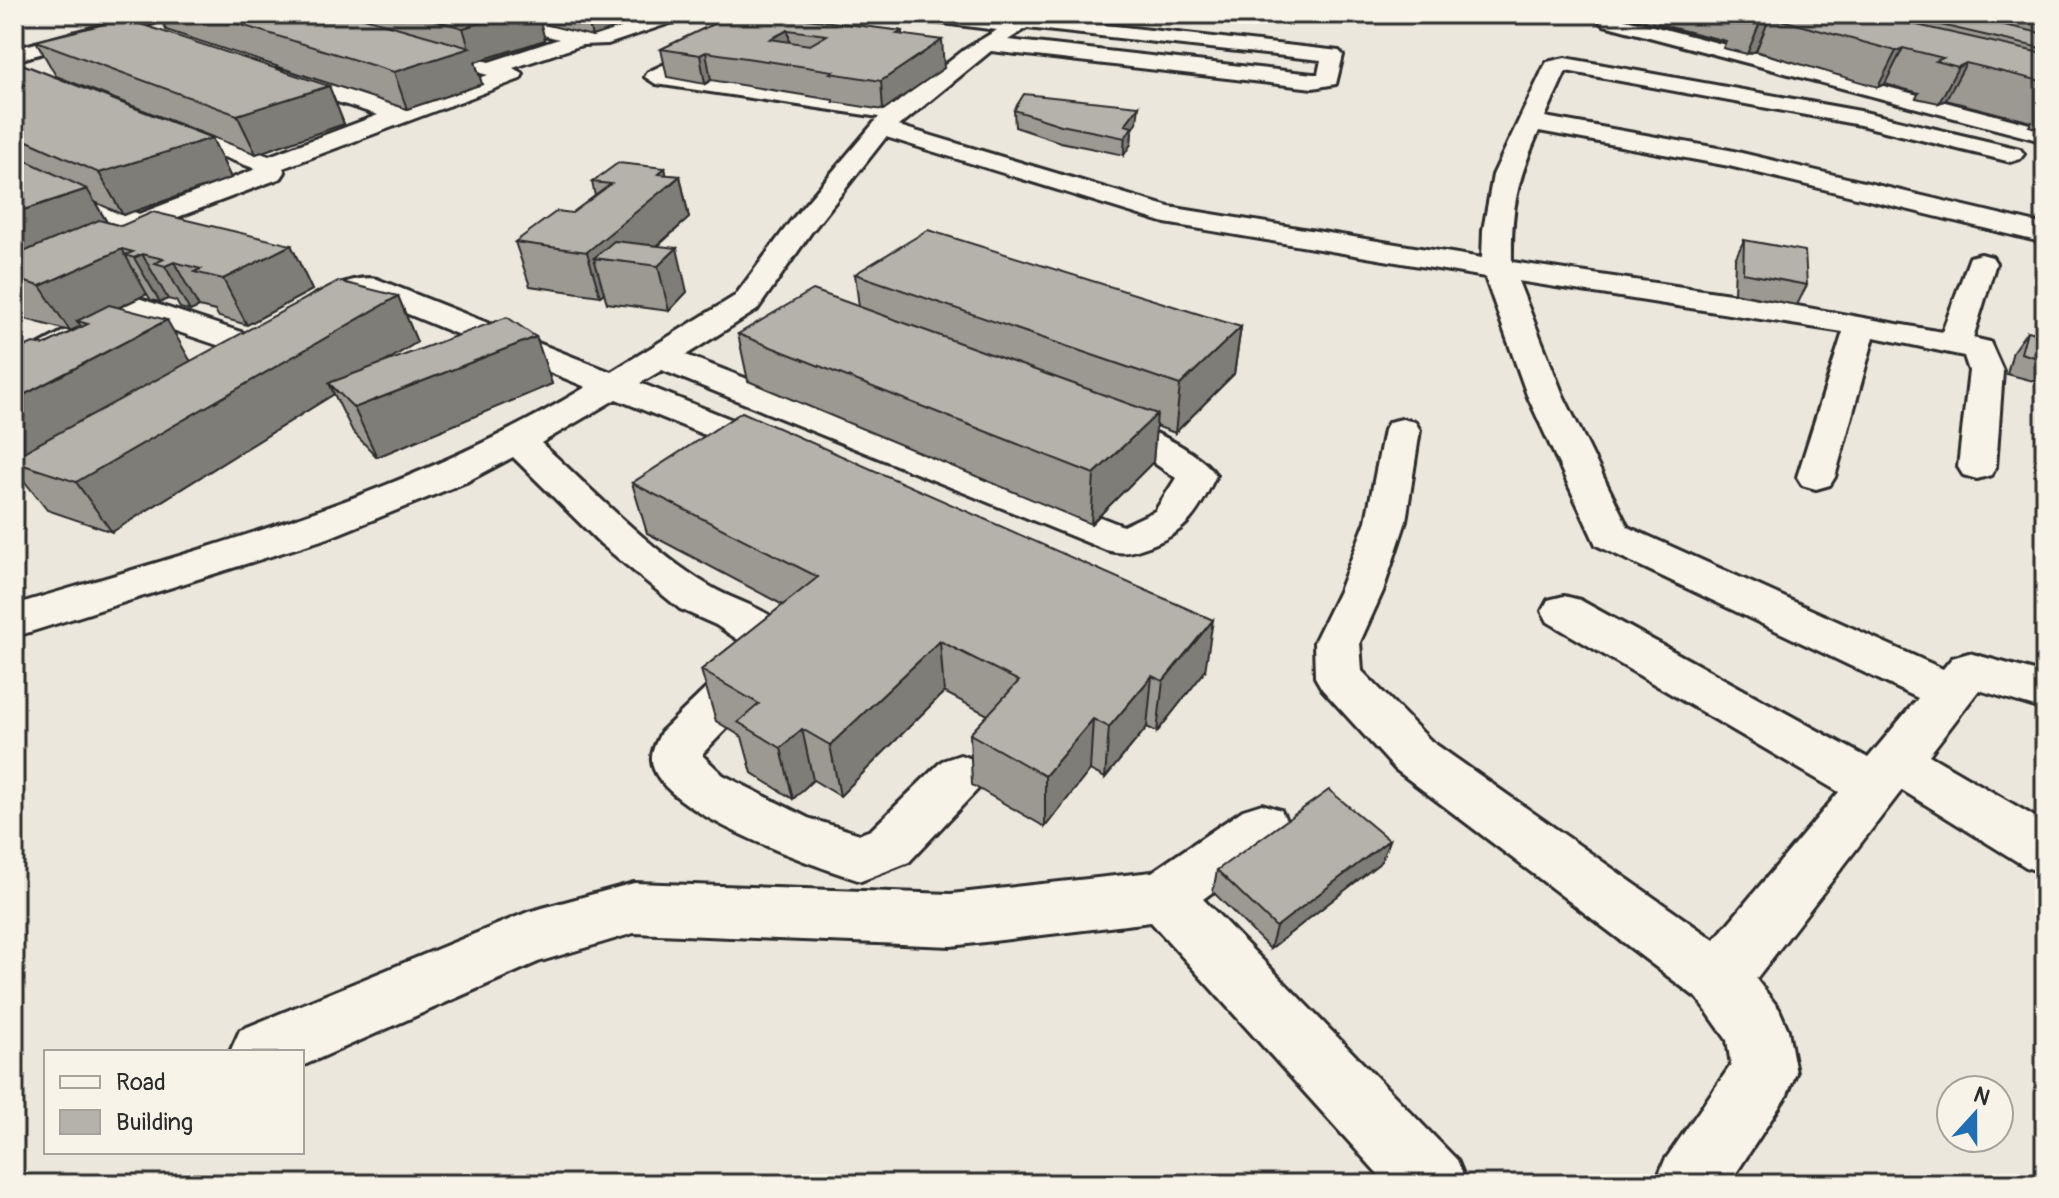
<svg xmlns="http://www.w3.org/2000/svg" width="2059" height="1198" viewBox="0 0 2059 1198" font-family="Pangolin,sans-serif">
<rect width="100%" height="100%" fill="#ebe7dd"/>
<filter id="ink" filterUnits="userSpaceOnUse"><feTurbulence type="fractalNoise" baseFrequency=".0125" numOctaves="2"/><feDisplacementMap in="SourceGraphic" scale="16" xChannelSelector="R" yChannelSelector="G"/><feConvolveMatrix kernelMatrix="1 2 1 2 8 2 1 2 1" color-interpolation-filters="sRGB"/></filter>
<g filter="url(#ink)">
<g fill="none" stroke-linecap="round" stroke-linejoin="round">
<defs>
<g id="minor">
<polygon points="476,14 509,14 581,33 599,34 659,14 688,14 685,18 608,44 582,45 513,68 523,74 520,79 283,168 285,172 281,178 14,279 14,260 114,224 14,181 14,164 139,214 256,169 151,130 147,125 151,120 167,120 269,156 378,115 268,80 265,75 268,70 284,70 400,107 488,75 412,55 409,51 412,47 419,45 489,62 559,39 479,18"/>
<path d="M909 14H966L1013 20 1022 14H1046L1043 18 1339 51 1343 55 1336 84 1313 88 991 51 899 126 1169 207 1482 258 1483 230 1493 175 1544 67 1547 62 1565 58 1860 111 2020 149 2024 154 2020 159 2011 162 1860 125 1566 71 1545 117 1729 150 2045 225V243L1729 166 1539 131C1517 180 1511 208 1512 262L1730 294 1942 332 1970 257 1981 254 1992 257 1996 263 1973 338 1990 342 2003 371 1996 467 1991 475 1977 479 1963 475 1958 467 1969 371 1964 356 1874 337 1835 477 1830 485 1816 489 1802 485 1797 477 1843 332 1518 281 1563 395 1628 527 1943 669 1952 658 1969 653 2045 674V710L1979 690 1929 755 2045 823V874L2026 867 1902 790 1756 979 1779 1009 1788 1030 1796 1073 1787 1095 1729 1184H1655L1665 1160 1731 1065 1727 1040 1698 999 1395 769 1322 689 1315 677 1314 642 1339 591 1366 521 1384 430 1389 422 1402 419 1415 422 1420 430 1406 521 1383 591 1360 642 1362 671 1431 741 1714 940 1839 792 1548 622 1542 611 1548 600 1564 596 1580 600 1868 758 1918 698 1596 545 1527 395 1485 277 1165 223 886 137 810 234 757 310 686 355 1123 526 1155 511 1176 478 1141 454 1086 434 1081 426 1086 418C1118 410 1197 447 1216 475 1198 514 1186 534 1143 548 1129 553 1121 554 1106 550L662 370 640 383 788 442 794 450 788 458 775 461 762 458 616 399 541 443C593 490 651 552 711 587 741 605 789 612 797 651L790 663 703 753V756L723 775 808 818 860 834 871 830 942 761 960 755 978 761 986 775 978 789 909 862 861 881C818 867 656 812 652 761 651 751 657 741 661 732L749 647 716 625 680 609 642 578 601 544 513 457 466 482 328 538 14 637V605C212 546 408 495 586 387L364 296C342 305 324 326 299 320L294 313C307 294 355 274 377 279L611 372 735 296 790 222 879 117 656 84 645 77 648 72 718 39 725 41 728 45 725 49 679 74 894 105 964 50 997 30 919 20ZM1027 28 1321 60 1318 74H1313L1008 40Z"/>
<polygon points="1598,14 1618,14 1618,17 2045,128 2045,142 1604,25 1595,18"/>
<polygon points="135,297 262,339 267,346 262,353 250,356 137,318 26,379 14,382 14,358 124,299"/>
<polygon points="1262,804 1281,810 1289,826 1281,842 1203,899 1457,1160 1467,1184 1387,1184 1151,922 951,946 634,933 538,962 302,1066 302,1052 230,1052 240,1030 528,912 634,883 951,894 1152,872 1243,810"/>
</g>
<polygon id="major" points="143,14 175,14 172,18 14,61 14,49"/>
</defs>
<use href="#minor" stroke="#2b2b2b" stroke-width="6"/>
<use href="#major" stroke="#2b2b2b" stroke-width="6"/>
<use href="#minor" fill="#f7f3e8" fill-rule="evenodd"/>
<use href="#major" fill="#f7f3e8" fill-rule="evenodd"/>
</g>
<g fill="#9c9993" stroke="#2b2b2b" stroke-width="2">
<polygon points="159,14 659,14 592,36 540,23 545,40 475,62 482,84 407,109 166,30"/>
<polygon points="734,14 902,31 902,34 944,68 883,110 833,102 833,100 711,80 705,84 667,77 661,49"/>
<polygon points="950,14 997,14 989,19"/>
<polygon points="1625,14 2045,14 2045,131 2029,126 2032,122 1946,100 1939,103 1916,98 1919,93 1885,84 1878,87 1756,51 1747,54 1723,48 1726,41 1625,16"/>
<polygon points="36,41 329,86 344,124 256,154 56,76"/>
<polygon points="14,61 212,138 231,178 123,215 95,202 107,222 121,226 291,245 312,290 247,325 219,317 215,311 199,307 190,311 180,308 176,301 168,299 160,302 151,300 147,294 118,308 191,361 398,296 417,342 381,364 536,337 552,384 377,457 353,432 334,394 112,532 47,510 14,468 14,352 44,345 81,327 70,331 14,316"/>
<polygon points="1014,110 1137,122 1132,131 1131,144 1124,155 1060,142 1015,127"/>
<polygon points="665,168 666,175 680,176 689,218 658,246 687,292 669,311 607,303 604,293 600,296 530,286 515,242 572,213 595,196 592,182"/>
<polygon points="1744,240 1807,285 1797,305 1734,293 1735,259"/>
<polygon points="855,274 1241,327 1234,374 1175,433 1156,426 1153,462 1091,524 748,381 738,334 859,307"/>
<polygon points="2027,331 2045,335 2045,384 2007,374 2013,351"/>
<polygon points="632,483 1205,671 1157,732 1147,727 1105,778 1090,770 1045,827 972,785 970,734 988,715 944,692 840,796 813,780 793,799 752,773 742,737 716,721 701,670 783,605 647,533"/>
<polygon points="1389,840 1381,862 1270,949 1213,892 1217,870"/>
</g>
<g fill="#7f7d78" stroke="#2b2b2b" stroke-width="2">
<polygon points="509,14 538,14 545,40 475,62 482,84 407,109 394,72 469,48 463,28"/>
<polygon points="586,14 659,14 592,36"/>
<polygon points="989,14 997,14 989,19"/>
<polygon points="1770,17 1756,51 1747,54 1761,20"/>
<polygon points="788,30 792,57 770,39"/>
<polygon points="942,40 944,68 883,110 881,81"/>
<polygon points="1903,48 1885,84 1878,87 1896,51"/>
<polygon points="706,52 711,80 705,84 700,55"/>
<polygon points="1966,63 1946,100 1939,103 1958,67"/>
<polygon points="329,86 344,124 256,154 237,115"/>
<polygon points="1139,106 1137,122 1132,131 1131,144 1124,155 1125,125"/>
<polygon points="212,138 231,178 123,215 99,173"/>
<polygon points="665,168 669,186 680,176 689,218 637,263 594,258 604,293 600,296 587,252 658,174"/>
<polygon points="87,189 112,231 14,266 14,213"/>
<polygon points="291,245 312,290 247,325 223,279"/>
<polygon points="677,248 687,292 669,311 658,266"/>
<polygon points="122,249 147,294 86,323 77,321 81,326 70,331 40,286"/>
<polygon points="142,254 168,299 160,302 134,258"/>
<polygon points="174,262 199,307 190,311 165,266"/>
<polygon points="398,296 417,342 337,392 329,383 334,394 112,532 76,482"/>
<polygon points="167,320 194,367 14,462 14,400"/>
<polygon points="1241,327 1234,374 1175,433 1180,385"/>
<polygon points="536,337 552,384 377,457 354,408"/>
<polygon points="1157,414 1153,462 1091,524 1094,474"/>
<polygon points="1213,620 1205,671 1157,732 1163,681"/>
<polygon points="940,641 944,692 840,796 830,745"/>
<polygon points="1152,676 1147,727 1105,778 1109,727"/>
<polygon points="1093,719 1090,770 1045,827 1045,776"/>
<polygon points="802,729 813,780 793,799 781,748"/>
<polygon points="1389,840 1381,862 1270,949 1276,927"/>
</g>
<g fill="#b5b2ab" stroke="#2b2b2b" stroke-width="2" fill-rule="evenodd">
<polygon points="206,14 350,14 470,48 394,72"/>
<polygon points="412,14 509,14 463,28"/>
<path d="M734 14H767L902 31 897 34 942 40 881 81 830 73 833 71 706 52 700 55 661 49ZM788 30 827 35 810 45 770 39Z"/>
<polygon points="1737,14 1868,14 2045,54 2045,82 1966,63 1958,67 1936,61 1943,58 1903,48 1896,51 1770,17 1761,20"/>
<polygon points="1893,14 1954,14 2045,34 2045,49"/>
<polygon points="2012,14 2045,14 2045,21"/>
<polygon points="125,19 329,86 237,115 36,41"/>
<polygon points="14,61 212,138 99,173 14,135"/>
<polygon points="1024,94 1139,106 1125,125 1132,127 1125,138 1061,125 1014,110"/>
<polygon points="14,155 87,189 14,213"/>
<polygon points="618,163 665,168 658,174 680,176 587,252 515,242 557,211 572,213 611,184 592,182"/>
<polygon points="153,212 291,245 223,279 194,272 201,269 174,262 165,266 155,263 164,259 142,254 134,258 125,255 133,252 122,249 40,286 14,279 14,256 99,220 121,226"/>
<polygon points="928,230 1241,327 1180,385 855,274"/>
<polygon points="1744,240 1805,251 1807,285 1743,273"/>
<polygon points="614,241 677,248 658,266 594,258"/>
<polygon points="338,281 398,296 76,482 14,462 14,457"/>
<polygon points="813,290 1157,414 1094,474 738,334"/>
<polygon points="109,305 167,320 14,400 14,352 33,343 44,345 88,324 77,321"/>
<polygon points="507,317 536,337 354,408 329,383"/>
<polygon points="2027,331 2045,335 2045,360 2021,353"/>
<polygon points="742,412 1213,620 1163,681 1152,676 1109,727 1093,719 1045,776 970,734 1019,681 940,641 830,745 802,729 781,748 738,722 759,704 701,670 818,577 632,483"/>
<polygon points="1329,790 1389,840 1276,927 1217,870"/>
</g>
</g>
<rect width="2059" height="1198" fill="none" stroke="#f7f3e8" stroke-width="48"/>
<rect x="24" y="24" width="2011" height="1150" fill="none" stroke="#2b2b2b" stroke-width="3" filter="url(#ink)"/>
<rect x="44" y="1050" width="260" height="104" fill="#f7f3e8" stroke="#a5a39c" stroke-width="2"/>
<rect x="60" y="1076" width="40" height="12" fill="#f7f3e8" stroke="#a5a39c" stroke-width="2"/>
<text x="116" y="1090" font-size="24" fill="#2b2b2b">Road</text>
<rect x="60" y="1110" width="40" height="24" fill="#b5b2ab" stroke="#a5a39c" stroke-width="2"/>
<text x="116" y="1130" font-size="24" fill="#2b2b2b">Building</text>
<g transform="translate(1975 1114) rotate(21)"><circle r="38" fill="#f7f3e8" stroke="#a5a39c" stroke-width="2"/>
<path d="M0-6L14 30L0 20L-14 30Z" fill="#1f6fb2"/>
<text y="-12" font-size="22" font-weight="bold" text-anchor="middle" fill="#2b2b2b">N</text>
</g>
</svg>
